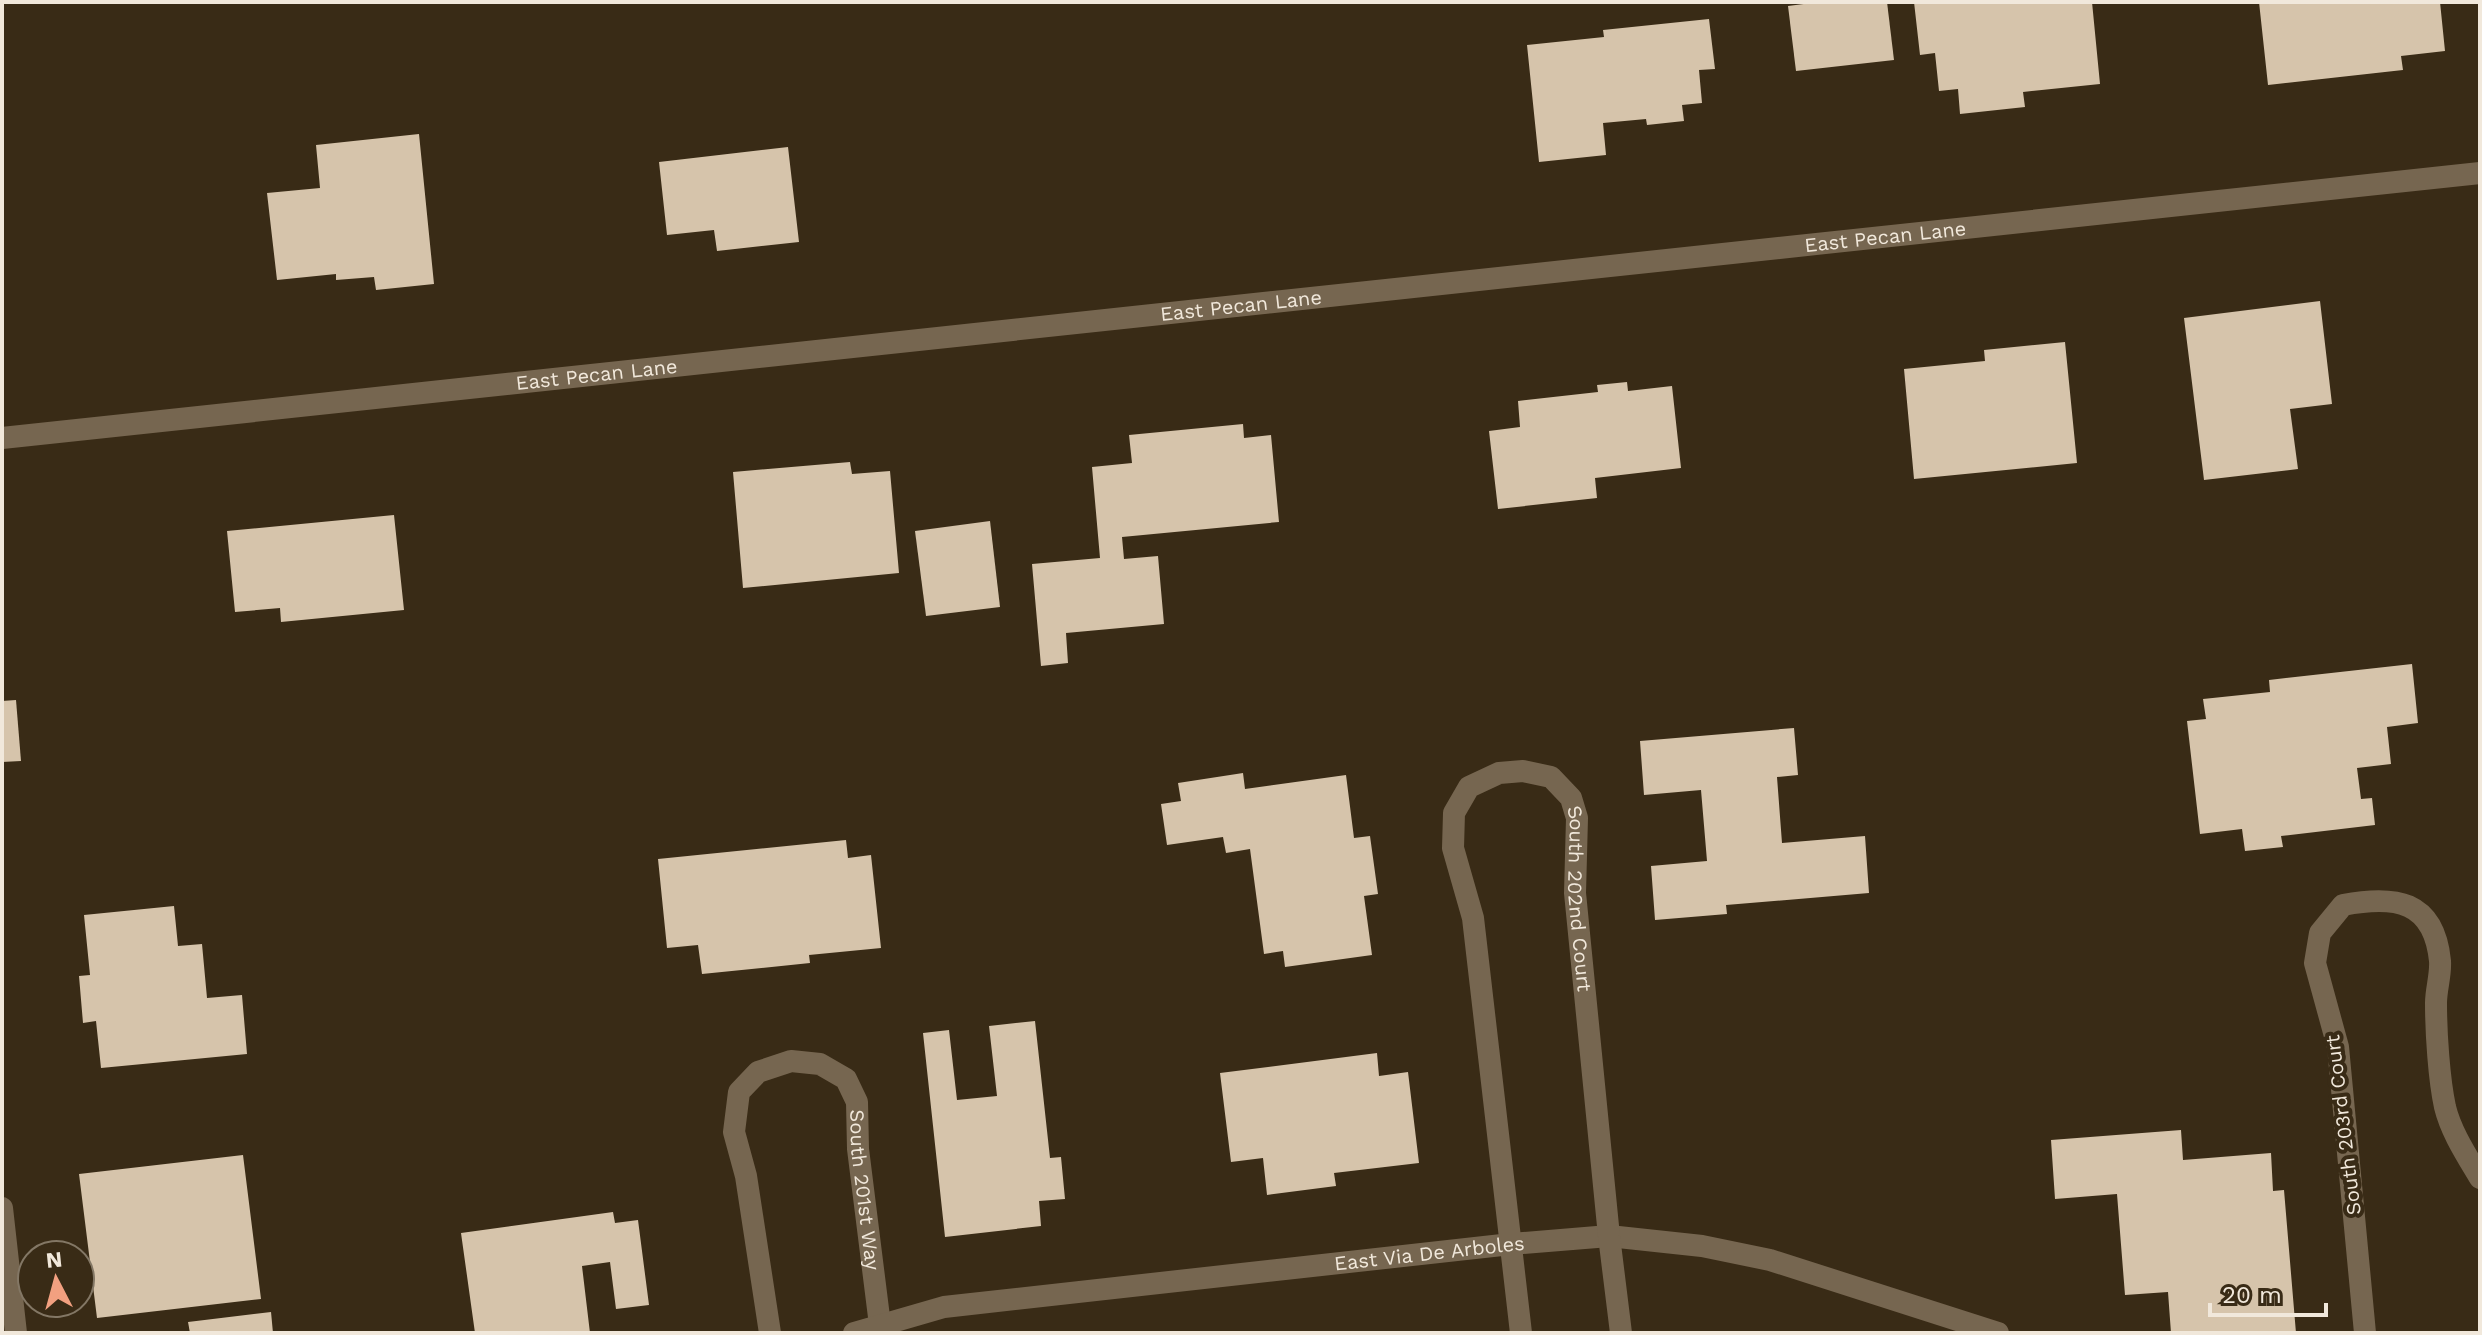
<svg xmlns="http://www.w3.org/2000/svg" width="2482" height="1335" viewBox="0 0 2482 1335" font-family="'Work Sans',sans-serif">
<rect width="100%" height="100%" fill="#392b16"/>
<g fill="#d6c4ab">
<polygon points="1819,2 1887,2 1894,60 1796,71 1788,6"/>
<polygon points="1914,2 2092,2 2100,84 2023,92 2025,107 1960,114 1958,89 1939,91 1935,53 1920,55"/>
<polygon points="2259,2 2440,2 2445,51 2401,56 2403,70 2268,85"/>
<polygon points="1709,19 1715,69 1699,70 1702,103 1682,105 1684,121 1647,125 1646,119 1603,123 1606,155 1539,162 1527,45 1604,37 1603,30"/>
<polygon points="419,134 434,284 376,290 374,277 336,280 336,274 277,280 267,193 320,188 316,145"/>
<polygon points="788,147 799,242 717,251 714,230 667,235 659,162"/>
<polygon points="2320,301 2332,404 2290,409 2298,469 2204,480 2184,318"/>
<polygon points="2065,342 2077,463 1914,479 1904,369 1985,361 1984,350"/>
<polygon points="1627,382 1628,391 1672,386 1681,468 1595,478 1597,498 1498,509 1489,431 1520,427 1518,401 1598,392 1597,385"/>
<polygon points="1243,424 1244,438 1271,435 1279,522 1122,537 1124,559 1158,556 1164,624 1066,633 1068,663 1041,666 1032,564 1100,558 1092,467 1132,463 1129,435"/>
<polygon points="850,462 852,474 890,471 899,573 743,588 733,472"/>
<polygon points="394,515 404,610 281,622 280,608 235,612 227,531"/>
<polygon points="990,521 1000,607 926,616 915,531"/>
<polygon points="2412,664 2418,723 2387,727 2391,764 2357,768 2361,799 2372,798 2375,825 2281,836 2283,847 2245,851 2242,829 2200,834 2187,721 2206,719 2203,699 2270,692 2269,680"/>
<polygon points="16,700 21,761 2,762 2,701"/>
<polygon points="1794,728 1798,775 1777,777 1782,843 1865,836 1869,893 1726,905 1727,914 1655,920 1651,866 1707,861 1701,790 1644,795 1640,741"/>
<polygon points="1243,773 1245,789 1346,775 1354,838 1370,836 1378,894 1364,896 1372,955 1285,967 1283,951 1264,954 1250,849 1226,853 1223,837 1167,845 1161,804 1181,801 1178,783"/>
<polygon points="846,840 848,858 871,855 881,948 809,955 810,963 702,974 698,945 667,948 658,859"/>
<polygon points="174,906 178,946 202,944 207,998 242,995 247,1054 101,1068 96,1021 83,1023 79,976 90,975 84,915"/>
<polygon points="1035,1021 1050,1158 1061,1157 1065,1199 1039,1201 1041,1226 945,1237 923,1033 949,1030 957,1100 997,1096 989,1026"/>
<polygon points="1377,1053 1379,1076 1408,1072 1419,1163 1334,1173 1336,1186 1267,1195 1263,1158 1231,1162 1220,1073"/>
<polygon points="2181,1130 2183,1160 2271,1153 2273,1191 2284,1190 2296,1333 2171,1333 2168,1292 2125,1295 2117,1194 2055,1199 2051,1140"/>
<polygon points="243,1155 261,1299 97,1318 79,1174"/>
<polygon points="613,1212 615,1223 638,1220 649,1305 616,1309 610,1262 582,1266 590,1333 475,1333 461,1233"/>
<polygon points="271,1312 273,1333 190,1333 188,1322"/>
</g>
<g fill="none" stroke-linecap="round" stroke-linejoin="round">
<g stroke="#766650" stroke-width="22">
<path id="s1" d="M2 438 2480 173"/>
<polyline points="2,1208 16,1333"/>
<path id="s2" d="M770 1333 746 1176 734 1132 739 1092 758 1072 791 1061 820 1064 846 1079 857 1102 858 1149 881 1333"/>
<path id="s3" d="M854 1333 944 1307 1511 1244 1609 1236 1702 1246 1770 1260 1998 1333"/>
<path id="s4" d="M1521 1333 1473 918 1453 848 1454 813 1469 787 1499 773 1523 771 1551 777 1571 798 1577 818 1575 893 1609 1236 1621 1333"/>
<path d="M2365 1333 2338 1047 2315 963 2320 933 2343 905C2395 895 2434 900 2440 961 2441 975 2436 989 2436 1003 2436 1033 2439 1079 2445 1107 2451 1132 2467 1156 2480 1178"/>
</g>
</g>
<g text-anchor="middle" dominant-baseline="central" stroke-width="8" stroke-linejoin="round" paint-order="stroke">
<g font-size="20" fill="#f1e8db" stroke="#392b16">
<text stroke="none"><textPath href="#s1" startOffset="1894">East Pecan Lane</textPath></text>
<text stroke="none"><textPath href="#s1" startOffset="1246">East Pecan Lane</textPath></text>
<text stroke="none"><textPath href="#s1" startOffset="598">East Pecan Lane</textPath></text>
<text stroke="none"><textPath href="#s4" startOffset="772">South 202nd Court</textPath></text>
<text transform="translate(2343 1125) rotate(-97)">South 203rd Court</text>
<text stroke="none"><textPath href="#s2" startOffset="480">South 201st Way</textPath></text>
<text stroke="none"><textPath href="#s3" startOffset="582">East Via De Arboles</textPath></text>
</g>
</g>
<rect width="2482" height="1335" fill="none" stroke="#f1e8db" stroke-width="8"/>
<g transform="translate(56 1279) rotate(354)"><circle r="38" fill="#392b16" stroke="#837765" stroke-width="2"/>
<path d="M0-6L14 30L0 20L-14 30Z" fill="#f2a080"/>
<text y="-12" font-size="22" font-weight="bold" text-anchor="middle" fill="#f1e8db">N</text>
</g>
<path d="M2210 1303v12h116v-12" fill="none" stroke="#f1e8db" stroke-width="4"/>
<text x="2222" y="1303" font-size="24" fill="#f1e8db" stroke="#392b16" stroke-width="6" paint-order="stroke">20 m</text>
</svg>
